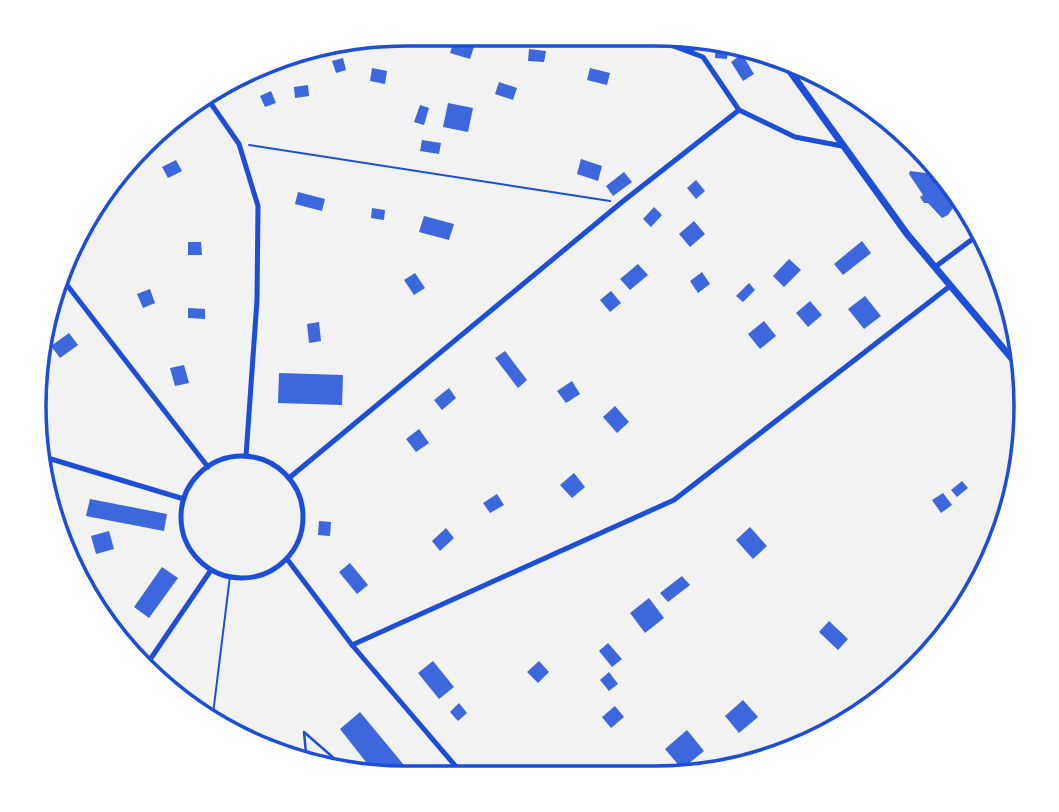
<svg xmlns="http://www.w3.org/2000/svg" width="1059" height="812" viewBox="0 0 1059 812" font-family="'Nunito Sans',sans-serif">
<rect width="100%" height="100%" fill="#f2f2f2"/>
<g fill="#3d67dc">
<polygon points="410,33 409,43 387,40 388,36"/>
<polygon points="454,41 474,47 470,59 450,53"/>
<polygon points="716,41 729,43 727,59 715,58"/>
<polygon points="529,49 546,51 544,62 528,61"/>
<polygon points="742,54 754,74 743,81 731,62"/>
<polygon points="343,58 346,70 336,73 332,61"/>
<polygon points="372,68 387,71 385,84 370,81"/>
<polygon points="590,68 610,73 607,85 587,80"/>
<polygon points="499,82 517,88 513,100 495,94"/>
<polygon points="308,85 309,96 295,98 294,87"/>
<polygon points="271,91 276,103 265,107 260,96"/>
<polygon points="448,103 473,108 468,132 443,127"/>
<polygon points="420,105 429,108 424,125 414,122"/>
<polygon points="422,140 441,143 439,154 420,151"/>
<polygon points="581,159 602,166 598,181 577,174"/>
<polygon points="176,160 182,171 168,178 162,167"/>
<polygon points="910,171 941,175 961,197 948,215 942,218 928,203 924,203 920,197 923,195 909,174"/>
<polygon points="624,172 632,182 613,196 606,186"/>
<polygon points="696,180 705,191 696,199 687,188"/>
<polygon points="298,192 325,199 322,211 295,204"/>
<polygon points="654,207 662,215 651,227 643,219"/>
<polygon points="372,208 385,210 384,220 371,218"/>
<polygon points="88,214 95,222 82,234 79,230"/>
<polygon points="424,216 454,224 449,240 419,232"/>
<polygon points="694,221 705,234 690,247 679,234"/>
<polygon points="862,241 871,253 843,275 834,264"/>
<polygon points="188,242 201,242 202,255 188,255"/>
<polygon points="789,259 801,270 784,287 773,276"/>
<polygon points="638,264 648,275 630,290 620,279"/>
<polygon points="702,272 710,284 698,293 690,281"/>
<polygon points="415,273 425,288 414,295 404,280"/>
<polygon points="749,283 755,290 743,302 736,296"/>
<polygon points="150,289 155,303 143,308 137,294"/>
<polygon points="611,291 621,303 610,312 600,300"/>
<polygon points="865,296 881,316 864,329 848,309"/>
<polygon points="810,301 822,315 808,327 796,313"/>
<polygon points="188,308 205,309 205,319 188,318"/>
<polygon points="764,321 776,336 760,349 748,334"/>
<polygon points="319,322 321,341 309,343 307,324"/>
<polygon points="69,333 78,345 60,358 51,346"/>
<polygon points="505,351 527,380 518,388 495,358"/>
<polygon points="184,365 189,383 175,386 170,368"/>
<polygon points="279,373 343,375 342,405 278,403"/>
<polygon points="572,381 580,394 566,403 557,391"/>
<polygon points="449,388 456,398 442,410 434,400"/>
<polygon points="615,406 629,422 617,433 603,417"/>
<polygon points="419,429 429,443 416,452 406,439"/>
<polygon points="574,473 585,487 572,498 560,485"/>
<polygon points="962,481 968,488 957,497 951,490"/>
<polygon points="943,493 952,505 941,513 932,500"/>
<polygon points="497,494 504,505 490,513 483,503"/>
<polygon points="90,499 167,514 164,531 86,516"/>
<polygon points="319,521 331,522 330,536 318,535"/>
<polygon points="750,527 767,546 753,559 736,540"/>
<polygon points="446,528 454,538 440,551 432,541"/>
<polygon points="109,531 114,549 96,554 91,536"/>
<polygon points="350,563 368,585 357,594 339,572"/>
<polygon points="162,567 178,578 149,618 134,607"/>
<polygon points="682,576 690,585 668,602 660,593"/>
<polygon points="81,582 114,616 106,623 96,613"/>
<polygon points="649,598 664,618 645,633 630,613"/>
<polygon points="829,621 848,639 838,650 819,632"/>
<polygon points="608,643 622,659 612,667 599,651"/>
<polygon points="433,661 454,687 439,699 418,673"/>
<polygon points="539,661 549,672 538,683 527,672"/>
<polygon points="609,672 618,684 609,691 600,680"/>
<polygon points="743,700 758,717 739,733 725,716"/>
<polygon points="459,703 467,713 458,721 450,712"/>
<polygon points="615,706 624,717 611,728 602,717"/>
<polygon points="360,712 413,776 377,776 340,729"/>
<polygon points="687,730 704,751 682,769 665,749"/>
</g>
<g fill="none" stroke-linecap="round" stroke-linejoin="round">
<g stroke="#1d4ed8" stroke-width="2">
<polyline points="213,89 230,79"/>
<polyline points="249,145 610,201"/>
<polyline points="212,722 230,576"/>
</g>
<polyline stroke="#1d4ed8" stroke-width="2.5" points="307,764 304,732 352,774"/>
<g stroke="#1d4ed8" stroke-width="5">
<polyline points="641,34 703,57 739,110 795,137 842,146"/>
<polyline points="686,50 703,46 710,39"/>
<polyline points="205,95 239,144 258,206 257,300 246,456"/>
<polyline points="935,267 978,235"/>
<polyline points="60,276 208,467"/>
<polyline points="41,456 184,499"/>
<circle cx="242" cy="517" r="61"/>
<polyline points="289,478 622,202 739,110"/>
<polyline points="287,559 352,645 464,776"/>
<polyline points="352,645 674,500 950,286"/>
<polyline points="147,664 211,570"/>
<polyline points="819,736 898,678"/>
</g>
<polyline stroke="#1d4ed8" stroke-width="7" points="784,63 907,234 1019,367"/>
</g>
<path d="M0 0H1059V812H0ZM406 46H654A360 360 0 0 1 1014 406V406A360 360 0 0 1 654 766H406A360 360 0 0 1 46 406V406A360 360 0 0 1 406 46Z" fill="#fff" fill-rule="evenodd"/>
<path fill="none" stroke="#1d4ed8" stroke-width="3.5" d="M406 46H654A360 360 0 0 1 1014 406V406A360 360 0 0 1 654 766H406A360 360 0 0 1 46 406V406A360 360 0 0 1 406 46Z"/>
</svg>
